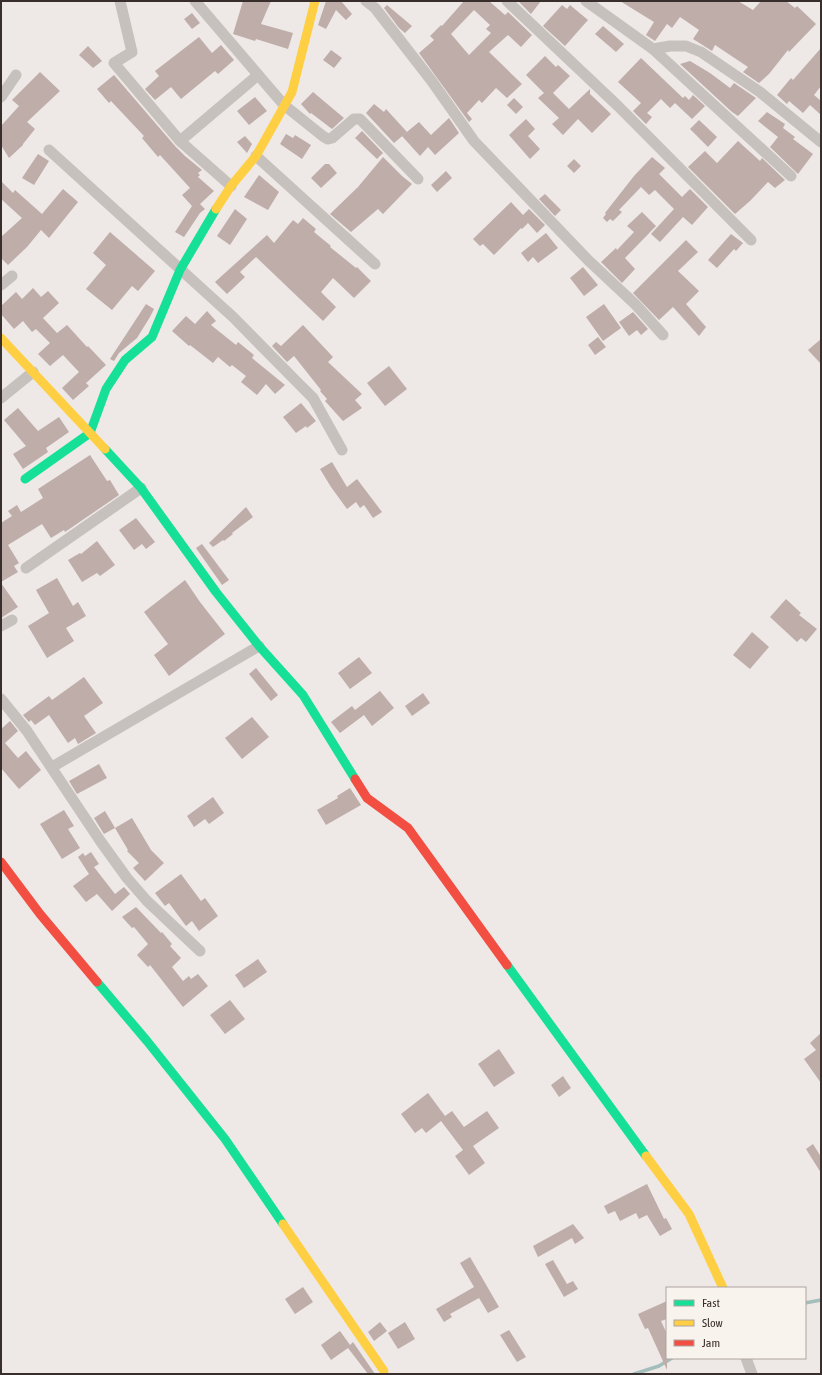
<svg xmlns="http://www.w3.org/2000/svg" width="822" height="1375" viewBox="0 0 822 1375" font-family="'Asap Condensed',sans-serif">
<rect width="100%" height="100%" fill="#eee9e6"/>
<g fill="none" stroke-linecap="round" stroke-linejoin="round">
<g stroke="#a4bebb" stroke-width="3.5">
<polyline points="805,1303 821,1300"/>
<polyline points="634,1374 659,1366 672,1358"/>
</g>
</g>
<g fill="#bfadaa" fill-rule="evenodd">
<polygon points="243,1 271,1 261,24 293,33 288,49 256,39 255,41 233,34"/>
<polygon points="326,1 341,1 352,14 346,20 336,10 326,29 318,25"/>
<path d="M464 1H489L505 15 508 12 532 35 521 47 508 35 489 52 522 84 507 98 496 88 482 103 479 100 467 113 472 119 469 122 419 53 434 40 430 36 441 25 442 26ZM474 10 490 25 486 29 491 33 469 55 451 34Z"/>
<polygon points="518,1 541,1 531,14"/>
<polygon points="620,1 738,1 753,10 761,1 786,1 795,8 797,6 816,24 789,52 788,50 769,74 759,83 743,72 748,67 715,45 712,51 693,39 699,30 680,17 672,28 667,24 655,41 646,35 654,22"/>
<polygon points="387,5 412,26 405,33 399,28 384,8"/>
<polygon points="562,5 567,9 570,5 588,20 565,46 543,26"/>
<polygon points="192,13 200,23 192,29 184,19"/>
<polygon points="603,26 624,44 616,52 595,34"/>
<polygon points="199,37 212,53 221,45 234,60 218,74 215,71 181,99 171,87 155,100 145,89 159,76 155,71"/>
<polygon points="88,46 102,61 93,68 79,55"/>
<polygon points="821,48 821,86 814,95 821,101 821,115 810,105 803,113 789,101 787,104 777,95 791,78 793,80"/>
<polygon points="331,50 342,58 334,68 323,60"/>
<polygon points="545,56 556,67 558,65 570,76 553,93 569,109 590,89 590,94 611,114 592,133 578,119 563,135 552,124 559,118 538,98 544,93 526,75"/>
<polygon points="641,58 683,98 685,96 689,100 693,95 705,106 692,119 675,103 670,108 661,99 647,113 652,117 646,124 633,111 641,103 618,82"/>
<polygon points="690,61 710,73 730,88 734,83 756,98 738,116 732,112 680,64"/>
<polygon points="40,72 60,91 27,122 35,129 23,144 23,145 9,158 1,145 1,126 19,106 12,100"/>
<polygon points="114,75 175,146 185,156 202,170 198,173 200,175 198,177 214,191 200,204 205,209 200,213 184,237 175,232 192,206 182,195 190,188 160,155 158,157 142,138 144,136 111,101 109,103 97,89"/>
<polygon points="313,92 344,118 332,129 311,113 310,114 301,104"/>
<polygon points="255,97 267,111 249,125 237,111"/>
<polygon points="514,98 523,107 516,114 507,105"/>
<polygon points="374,104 384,112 386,109 407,132 394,143 366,113"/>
<polygon points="767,112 785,124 783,128 795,137 793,139 813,154 798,174 770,147 778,137 758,121"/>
<polygon points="449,118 459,133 435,155 428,147 420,156 402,136 419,122 431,135"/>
<polygon points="526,119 535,129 528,136 540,149 530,159 509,135"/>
<polygon points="699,120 717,137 708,147 690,129"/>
<polygon points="362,131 383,153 377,159 355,138"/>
<polygon points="286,134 293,138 295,135 311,145 302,159 280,144"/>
<polygon points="245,136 252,144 247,153 237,142"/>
<polygon points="738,141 760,161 762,158 785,180 775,188 768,182 750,201 735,214 688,167 705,151 717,163"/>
<polygon points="38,154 49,161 34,185 22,178"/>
<polygon points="383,157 402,176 412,184 383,214 378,209 351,232 330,214 358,187"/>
<polygon points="652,157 665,168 659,174 682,197 690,189 708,207 692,225 683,217 660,242 651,234 674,209 655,190 649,195 641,187 619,210 622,212 613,221 610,219 607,222 603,218 606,214 605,213 634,176"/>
<polygon points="574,159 581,166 574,173 567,166"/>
<polygon points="325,164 329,164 337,173 321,188 311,178"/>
<polygon points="446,171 452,178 437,192 431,185"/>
<polygon points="259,175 279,192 268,210 244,197"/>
<polygon points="1,181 13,193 15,190 42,214 63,189 78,202 49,238 41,230 27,247 8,265 1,258 1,237 22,218 1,199"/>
<polygon points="545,194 561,210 555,216 539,199"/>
<polygon points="511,202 523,215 529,209 545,225 537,233 528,223 522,229 521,228 494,255 483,244 480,246 473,239"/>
<polygon points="235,209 247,219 230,245 217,236"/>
<polygon points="642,212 656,226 625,258 635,269 622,283 601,262 616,248 617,250 634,232 627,226"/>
<polygon points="303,218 316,229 314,232 331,246 330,247 356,268 357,267 371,281 354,298 333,278 321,292 336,307 323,321 256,257 240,272 245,277 227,294 215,282 267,235 274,243 293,220 298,224"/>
<polygon points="110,232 155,271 138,291 132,286 112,310 86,289 106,265 93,253"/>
<polygon points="546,233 558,248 538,263 533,257 528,262 521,253"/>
<polygon points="731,234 743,243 736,251 734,249 717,268 708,260"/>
<polygon points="686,240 698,252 678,271 699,291 686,304 706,327 699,336 673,307 659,320 633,293"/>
<polygon points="583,267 598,285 584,296 570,278"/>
<polygon points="33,288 41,297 48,291 59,303 43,318 57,333 67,325 87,347 88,346 106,365 86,383 89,386 73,400 62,388 79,372 63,355 50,366 38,354 50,343 36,329 32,332 23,321 14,329 1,314 1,306 16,292 22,299"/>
<polygon points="146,304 154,309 150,317 137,338 119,353 114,361 110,359"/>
<polygon points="604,304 621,328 603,341 586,317"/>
<polygon points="207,311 216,321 211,325 236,345 238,342 254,355 252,358 285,385 275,394 266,384 257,395 241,382 246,376 232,365 230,367 218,357 213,363 190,345 189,346 172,331 186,316 195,324"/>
<polygon points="633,312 648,329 641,335 637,330 629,336 619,322"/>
<polygon points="303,325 333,357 328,362 362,394 355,400 362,408 343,421 325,401 327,399 320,391 321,390 294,356 287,362 272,346 276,342 281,346"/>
<polygon points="598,337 606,347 595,355 588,345"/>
<polygon points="821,339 821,364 808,350"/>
<polygon points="389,366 407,389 385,406 367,383"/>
<polygon points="301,403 316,421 307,428 306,426 296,433 283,417"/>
<polygon points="18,408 38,431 59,417 69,432 46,448 48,452 23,469 13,454 26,446 4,420"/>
<polygon points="90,455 107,481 110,480 119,495 65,532 64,530 51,538 42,524 8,545 19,563 14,566 18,572 1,582 1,523 12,516 8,511 17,505 21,512 43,498 38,489"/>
<polygon points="332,462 347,487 357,479 382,512 373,518 364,505 360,508 356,502 347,509 331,487 320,469"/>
<polygon points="246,507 253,517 232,533 233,534 224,541 223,540 213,547 209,543"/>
<polygon points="136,518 155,542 146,549 142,544 134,550 119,530"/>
<polygon points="97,541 115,565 100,576 97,573 82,582 68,560 80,553 81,554"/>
<polygon points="202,544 229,580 222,585 196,548"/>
<polygon points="57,578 73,606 78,602 86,616 66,628 74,641 47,658 28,626 49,613 36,590"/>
<polygon points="185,580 200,602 225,634 169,676 154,655 168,644 144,612"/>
<polygon points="1,583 18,607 1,618"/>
<polygon points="786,599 801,613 799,615 817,629 806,642 801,638 797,642 770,617"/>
<polygon points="752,632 769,647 750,669 733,655"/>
<polygon points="359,657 372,673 350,689 338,673"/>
<polygon points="256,668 278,695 271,701 249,674"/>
<polygon points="84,677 103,703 84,716 96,733 78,744 75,738 68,743 49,715 35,725 31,720 29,722 23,715 49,696 52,700"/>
<polygon points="380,691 394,708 372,726 364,715 340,733 331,722 352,706 355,710"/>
<polygon points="423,693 430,703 412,716 405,706"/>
<polygon points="252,717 269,737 242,759 225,738"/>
<polygon points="10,721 18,731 5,743 18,758 26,751 41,770 19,789 1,768 1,729"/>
<polygon points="99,764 107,778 77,794 69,781"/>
<polygon points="350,788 361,805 326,825 317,810 338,798 337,796"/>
<polygon points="213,797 224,813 209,824 205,819 194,827 187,816"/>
<polygon points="64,810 74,826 68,829 80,848 62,859 40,824"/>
<polygon points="105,811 115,828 104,834 94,818"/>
<polygon points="132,818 151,850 164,863 145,881 133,868 139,863 127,851 128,850 115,828"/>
<polygon points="91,852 99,864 94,867 115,894 124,887 130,894 112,911 97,894 86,902 73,886 89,874 78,857 83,853 85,856"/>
<polygon points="181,874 201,901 205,898 218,916 199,931 192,921 186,926 169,903 165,906 155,893"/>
<polygon points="136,907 161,933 162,932 172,944 170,946 181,958 172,967 183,981 189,976 191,979 198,974 208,986 183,1007 150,965 148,967 137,955 148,944 134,927 132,928 122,917"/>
<polygon points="258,959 267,972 244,988 235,975"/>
<polygon points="230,1000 245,1019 225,1034 210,1015"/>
<polygon points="821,1033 821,1083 804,1059 816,1050 810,1043"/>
<polygon points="499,1049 515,1073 494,1087 478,1064"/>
<polygon points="563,1076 571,1088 559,1097 551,1085"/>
<polygon points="428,1093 445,1116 452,1111 464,1127 487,1111 499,1128 473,1146 485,1163 469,1175 455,1156 463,1150 441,1121 426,1133 422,1128 415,1133 401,1114"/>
<polygon points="813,1144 821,1157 821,1173 806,1149"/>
<polygon points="647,1184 664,1219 666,1218 672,1229 660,1236 647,1215 639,1219 636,1213 620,1221 615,1211 608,1214 604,1206"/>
<polygon points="573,1224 584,1238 575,1244 572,1238 538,1257 533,1246"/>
<polygon points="470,1257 499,1307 488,1313 479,1298 450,1314 452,1317 444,1322 436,1309 474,1287 460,1263"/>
<polygon points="553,1260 567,1284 573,1281 578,1289 564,1297 545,1264"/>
<polygon points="303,1287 313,1302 295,1314 285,1299"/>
<polygon points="667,1301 667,1319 661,1321 667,1334 667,1370 648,1328 645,1329 638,1314"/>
<polygon points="380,1322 387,1331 374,1341 368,1332"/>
<polygon points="405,1322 415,1339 398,1349 388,1333"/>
<polygon points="509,1330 526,1357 517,1362 500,1335"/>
<polygon points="340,1331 350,1345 353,1342 375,1374 368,1374 348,1348 331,1360 321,1345"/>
</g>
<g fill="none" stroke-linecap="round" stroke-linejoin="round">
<g stroke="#c7c1be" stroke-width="11">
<polyline points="120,1 132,52 114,63 180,141 231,186"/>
<polyline points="195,1 284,105 324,137 328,139 332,138 354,119 360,119 418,179"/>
<polyline points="366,1 375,8 431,80 474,141 588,260 636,305 663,335"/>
<polyline points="507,1 618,106 751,240"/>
<polyline points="586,1 653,49 791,176"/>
<polyline points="653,49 670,46 686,46 701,52 760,92 821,142"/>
<polyline points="1,97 16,75"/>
<polyline points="180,141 258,75"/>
<polyline points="49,150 233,317 299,384 313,398 342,450"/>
<polyline points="256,156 375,264"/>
<polyline points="1,285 12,276"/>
<polyline points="1,398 33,372"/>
<polyline points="26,568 141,488"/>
<polyline points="1,626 12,620"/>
<polyline points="1,699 27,731 101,842 127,878 147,901 200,951"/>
<polyline points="52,767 259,646"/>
<polyline points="746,1358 752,1374"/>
</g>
<g stroke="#16e098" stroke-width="9">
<polyline points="105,449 141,488 216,592 259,646 303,695 355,779"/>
<polyline points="25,479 90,433 106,389 125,360 152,337 180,270 216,209"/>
<polyline points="507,965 646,1156"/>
<polyline points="97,982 147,1041 225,1139 283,1224"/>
</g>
<g stroke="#ffcf43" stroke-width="9">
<polyline points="216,209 231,186 256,156 292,92 315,1"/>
<polyline points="1,338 105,449"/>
<polyline points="646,1156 689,1214 723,1288"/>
<polyline points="283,1224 384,1371"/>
</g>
<g stroke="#f24e42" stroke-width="9">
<polyline points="355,779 367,798 408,828 507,965"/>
<polyline points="1,862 40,914 97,982"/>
</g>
</g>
<rect width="822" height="1375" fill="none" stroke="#382e2c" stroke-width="4"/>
<rect x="666" y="1287" width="140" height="72" fill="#f9f3ee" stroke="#aca4a0"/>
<rect x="674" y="1300" width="20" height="6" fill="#16e098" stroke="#aca4a0"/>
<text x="702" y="1307" font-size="12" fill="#382e2c">Fast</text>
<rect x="674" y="1320" width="20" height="6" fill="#ffcf43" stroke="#aca4a0"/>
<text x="702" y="1327" font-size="12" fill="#382e2c">Slow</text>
<rect x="674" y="1340" width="20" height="6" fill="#f24e42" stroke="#aca4a0"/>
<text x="702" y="1347" font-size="12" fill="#382e2c">Jam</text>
</svg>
